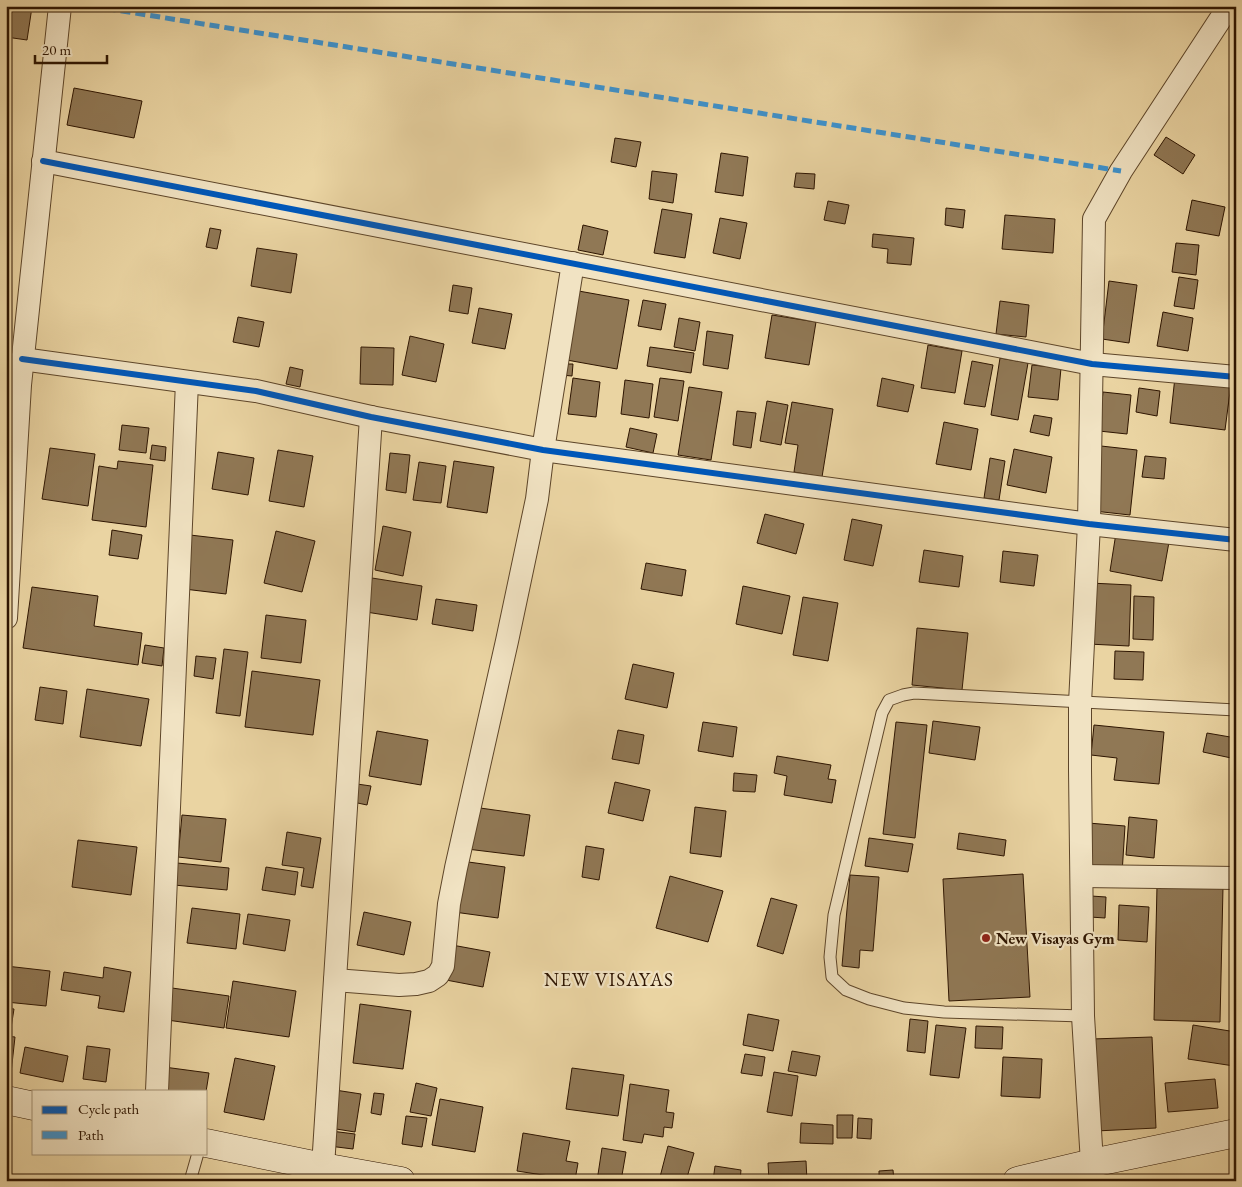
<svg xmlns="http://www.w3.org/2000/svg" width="1242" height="1187" viewBox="0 0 1242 1187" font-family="'EB Garamond',serif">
<rect width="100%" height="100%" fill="#ead4a2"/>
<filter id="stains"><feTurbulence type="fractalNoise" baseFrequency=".004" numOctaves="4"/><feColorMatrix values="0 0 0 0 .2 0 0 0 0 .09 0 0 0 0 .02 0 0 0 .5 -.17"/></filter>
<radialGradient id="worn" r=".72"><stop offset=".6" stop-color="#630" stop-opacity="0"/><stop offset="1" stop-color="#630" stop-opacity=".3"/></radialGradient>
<g fill="#907855" stroke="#2e1501">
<polygon points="6,6 32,7 27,40 6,37"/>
<polygon points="74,88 142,101 134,138 67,125"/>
<polygon points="1166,137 1195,155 1183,174 1154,155"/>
<polygon points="615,138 641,142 636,167 611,162"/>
<polygon points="721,153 748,157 743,196 715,192"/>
<polygon points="652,171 677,174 673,203 649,199"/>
<polygon points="796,173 815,174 814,189 794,187"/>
<polygon points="1192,200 1225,207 1219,236 1186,230"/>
<polygon points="828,201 849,205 845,224 824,220"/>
<polygon points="946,208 965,210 963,228 945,225"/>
<polygon points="662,209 692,214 685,258 654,253"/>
<polygon points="1005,215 1055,219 1053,253 1002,249"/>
<polygon points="720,218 747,223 740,259 713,253"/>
<polygon points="583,225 608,231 603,255 578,250"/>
<polygon points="210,228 221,230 217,249 206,247"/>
<polygon points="873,234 914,238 911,265 887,263 888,249 872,247"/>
<polygon points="1176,243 1199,245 1196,275 1172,272"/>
<polygon points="257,248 297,254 291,293 251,286"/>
<polygon points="1179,277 1198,280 1194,309 1174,306"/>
<polygon points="1109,281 1137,285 1129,343 1102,339"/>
<polygon points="453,285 472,288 468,314 449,311"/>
<polygon points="573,290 629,300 617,369 561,359"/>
<polygon points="643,300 666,304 661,330 638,326"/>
<polygon points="1000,301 1029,305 1026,337 996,334"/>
<polygon points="479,308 512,314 505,349 472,343"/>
<polygon points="1163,312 1193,318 1188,351 1157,346"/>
<polygon points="772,315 816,322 809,365 765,358"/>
<polygon points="238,317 264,322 259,347 233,342"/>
<polygon points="679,318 700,322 695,351 674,347"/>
<polygon points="707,331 733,335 728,369 703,365"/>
<polygon points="410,336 444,344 436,382 402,375"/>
<polygon points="928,345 962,351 955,393 921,388"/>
<polygon points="361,347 394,348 393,385 360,384"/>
<polygon points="650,347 694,353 691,373 647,366"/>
<polygon points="1000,358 1028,363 1018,420 991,415"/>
<polygon points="972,361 993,365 985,407 964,404"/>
<polygon points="562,364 573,364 572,376 561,375"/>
<polygon points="1032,365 1061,368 1058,400 1028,397"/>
<polygon points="290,367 303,370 300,387 286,384"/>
<polygon points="1175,377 1231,384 1225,430 1170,423"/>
<polygon points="573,378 600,382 596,417 568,414"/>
<polygon points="660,378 684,381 678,421 654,417"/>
<polygon points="882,378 914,385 908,412 877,406"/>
<polygon points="625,380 653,384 649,418 621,414"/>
<polygon points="689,387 722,392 711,460 678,455"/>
<polygon points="1139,388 1160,391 1157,416 1136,412"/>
<polygon points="1103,392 1131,395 1127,434 1099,431"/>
<polygon points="767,401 788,405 781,445 760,441"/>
<polygon points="792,402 833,409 822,477 794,472 798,445 785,443"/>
<polygon points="737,411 756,413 751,448 733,445"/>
<polygon points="1034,415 1052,418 1049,436 1030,432"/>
<polygon points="944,422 978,429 971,470 936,464"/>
<polygon points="122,425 149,428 146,453 119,450"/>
<polygon points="630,428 657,434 653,453 626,447"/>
<polygon points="152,445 166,447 165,461 150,459"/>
<polygon points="1101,446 1137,450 1130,515 1094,511"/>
<polygon points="50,448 95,454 88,506 42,499"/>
<polygon points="1014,449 1052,457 1046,493 1007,485"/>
<polygon points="278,450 313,456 304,507 269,501"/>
<polygon points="218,452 254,458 248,495 212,489"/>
<polygon points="390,453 410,455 406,493 386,490"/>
<polygon points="1145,456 1166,458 1164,479 1142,477"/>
<polygon points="990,458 1005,461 999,500 984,498"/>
<polygon points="118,461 153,465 146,527 92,520 99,466 117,469"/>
<polygon points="454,461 494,467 487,513 447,507"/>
<polygon points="419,462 446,466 441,503 413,500"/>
<polygon points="765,514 804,524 796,554 757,543"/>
<polygon points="852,519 882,525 873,566 844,560"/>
<polygon points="383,526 411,532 403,576 375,570"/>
<polygon points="112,530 142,535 138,559 109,555"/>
<polygon points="276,531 315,541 302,592 264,583"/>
<polygon points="1116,533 1169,542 1162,581 1110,571"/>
<polygon points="190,535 233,540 226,594 184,589"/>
<polygon points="924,550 963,556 959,587 919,582"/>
<polygon points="1003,551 1038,555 1034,586 1000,582"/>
<polygon points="646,563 686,570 682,596 641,589"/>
<polygon points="372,578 422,586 417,620 366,612"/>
<polygon points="1090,583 1131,585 1129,646 1088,644"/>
<polygon points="743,586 790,596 782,634 736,624"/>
<polygon points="32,587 98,596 94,626 142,633 138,665 23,648"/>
<polygon points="1134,596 1154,597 1153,640 1133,639"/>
<polygon points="803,597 838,603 828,661 793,655"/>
<polygon points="436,599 477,605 473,631 432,624"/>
<polygon points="266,615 306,620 301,663 261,658"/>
<polygon points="917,628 968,633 962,690 912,685"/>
<polygon points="145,645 164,648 162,666 142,663"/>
<polygon points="224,649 248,652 240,716 216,713"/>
<polygon points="1115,651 1144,652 1143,680 1114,679"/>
<polygon points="196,656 216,658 213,679 194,676"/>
<polygon points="633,664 674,673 667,708 625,699"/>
<polygon points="252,671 320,680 313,735 245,727"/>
<polygon points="40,687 67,691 63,724 35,720"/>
<polygon points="87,689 149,699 141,746 80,737"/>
<polygon points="933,721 980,727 975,760 929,753"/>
<polygon points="703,722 737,727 733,757 698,751"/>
<polygon points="896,722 927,725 915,838 883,834"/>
<polygon points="1094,725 1164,732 1159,784 1114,780 1117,758 1091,755"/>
<polygon points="618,730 644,735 639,764 612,759"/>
<polygon points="377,731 428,740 421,785 369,776"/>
<polygon points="1207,733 1236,738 1236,759 1203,752"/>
<polygon points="777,756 831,765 828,779 836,780 832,803 784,795 787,776 774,773"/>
<polygon points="734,773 757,775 755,792 733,791"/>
<polygon points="615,782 650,790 643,821 608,813"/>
<polygon points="357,784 371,786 367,805 353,802"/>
<polygon points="473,807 530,815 524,856 467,849"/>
<polygon points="695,807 726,811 721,857 690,853"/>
<polygon points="182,815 226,819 221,862 178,857"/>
<polygon points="1129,817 1157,820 1154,858 1126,855"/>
<polygon points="1088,823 1125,826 1122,874 1085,871"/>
<polygon points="287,832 321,838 313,888 301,886 304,868 282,865"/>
<polygon points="959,833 1006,840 1004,856 957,849"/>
<polygon points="869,838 913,844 908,872 865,866"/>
<polygon points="78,840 137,847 131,895 72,887"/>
<polygon points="586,846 604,849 599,880 582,877"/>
<polygon points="461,861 505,867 498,918 454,912"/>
<polygon points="177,863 229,868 227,890 174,885"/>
<polygon points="266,867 298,872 295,895 262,890"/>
<polygon points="1023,874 1030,997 949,1001 943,879"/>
<polygon points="850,875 879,877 873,951 860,950 859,968 842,966"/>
<polygon points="670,876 723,891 708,942 656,928"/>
<polygon points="1157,886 1223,887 1220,1022 1154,1020"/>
<polygon points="1091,896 1106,897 1105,918 1090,917"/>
<polygon points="771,898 797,905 783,954 757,946"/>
<polygon points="1119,905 1149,907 1147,942 1118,940"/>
<polygon points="192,908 240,914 236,949 187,943"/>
<polygon points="364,912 411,922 404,955 357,945"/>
<polygon points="248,914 290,920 285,951 243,944"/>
<polygon points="452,945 490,952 483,987 446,980"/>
<polygon points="6,966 50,971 46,1006 6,1002"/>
<polygon points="104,967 131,972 124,1012 98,1008 100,996 61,990 64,972 103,978"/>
<polygon points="233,981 296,991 289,1037 226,1028"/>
<polygon points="172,988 229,996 224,1028 167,1020"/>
<polygon points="360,1004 411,1011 403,1069 353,1063"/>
<polygon points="6,1008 14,1009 11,1028 6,1027"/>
<polygon points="748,1014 779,1020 773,1051 743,1045"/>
<polygon points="910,1019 928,1021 925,1053 907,1051"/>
<polygon points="936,1025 966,1028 959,1078 930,1075"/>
<polygon points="1193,1025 1236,1032 1234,1066 1188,1059"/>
<polygon points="976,1026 1003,1027 1002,1049 975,1048"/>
<polygon points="6,1036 15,1037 11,1073 6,1072"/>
<polygon points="1152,1037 1156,1128 1096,1131 1092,1039"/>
<polygon points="87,1046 110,1049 106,1082 83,1079"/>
<polygon points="25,1047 68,1056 63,1082 20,1073"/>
<polygon points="792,1051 820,1056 816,1076 788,1071"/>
<polygon points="745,1054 765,1057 762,1076 741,1073"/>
<polygon points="1003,1057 1042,1059 1040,1098 1001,1096"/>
<polygon points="235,1058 275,1066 264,1120 224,1112"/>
<polygon points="164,1067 209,1073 206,1092 161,1091"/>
<polygon points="572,1068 624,1075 618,1116 566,1109"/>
<polygon points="774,1072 798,1076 792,1116 767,1112"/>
<polygon points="1215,1079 1218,1108 1168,1112 1165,1083"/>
<polygon points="416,1083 437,1088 431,1116 410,1112"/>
<polygon points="630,1084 669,1090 666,1112 674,1113 672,1128 664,1127 663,1137 644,1134 642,1143 623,1140"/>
<polygon points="335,1090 361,1094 355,1132 330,1128"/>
<polygon points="374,1093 384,1094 381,1115 371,1113"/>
<polygon points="440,1099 483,1107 475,1152 432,1145"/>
<polygon points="837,1115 853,1115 852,1138 837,1138"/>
<polygon points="406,1116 427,1118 422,1147 402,1144"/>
<polygon points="858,1118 872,1119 871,1139 857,1138"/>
<polygon points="801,1123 833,1125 833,1144 800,1143"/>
<polygon points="331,1131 355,1134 353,1149 329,1146"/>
<polygon points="523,1133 570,1141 566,1161 578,1163 575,1180 517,1171"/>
<polygon points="668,1146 694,1153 686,1181 676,1181 660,1177"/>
<polygon points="602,1148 626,1152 621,1181 597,1181"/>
<polygon points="806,1161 807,1181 769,1181 768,1163"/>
<polygon points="715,1166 741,1170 740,1181 713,1181"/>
<polygon points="893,1170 894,1181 879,1181 879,1171"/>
</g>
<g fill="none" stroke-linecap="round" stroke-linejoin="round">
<defs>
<g id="service">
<polyline points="1083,1016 944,1012 904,1008 869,999 846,990 832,977 830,957 834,915 882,713 889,700 903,695 914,693 1236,710"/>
<polyline points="190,1181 198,1153"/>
</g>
<g id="minor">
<polyline points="43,161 1092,364 1236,377"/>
<polyline points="22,359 256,391 371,417 543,450 1089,524 1236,540"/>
<polyline points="6,618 20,385 60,6"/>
<polyline points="1082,876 1236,878"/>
<polyline points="335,980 399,985 416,984 429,981 438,975 443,966 449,904 456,868 507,641 537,499 543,450 573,263"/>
<polyline points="157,1091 187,382"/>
<polyline points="1092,1163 1083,1016 1080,770 1080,703 1089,524 1094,219 1121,171 1229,6"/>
<polyline points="323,1167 371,417"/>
</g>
<g id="secondary">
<polyline points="6,1100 34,1106"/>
<polyline points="206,1143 323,1167 401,1181"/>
<polyline points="1017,1181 1092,1163 1236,1133"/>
</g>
</defs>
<use href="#service" stroke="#5d4529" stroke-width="13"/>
<use href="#minor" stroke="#5d4529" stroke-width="24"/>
<use href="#secondary" stroke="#2e1501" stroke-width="29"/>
<use href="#service" stroke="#f1e3c3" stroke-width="11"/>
<use href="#minor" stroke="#f1e3c3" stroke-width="22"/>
<use href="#secondary" stroke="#f1e3c3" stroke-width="28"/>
<polyline stroke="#3c93d0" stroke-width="5" stroke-dasharray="10 5" stroke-linecap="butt" points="91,6 1121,171"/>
<defs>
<g id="cycleway">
<polyline points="43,161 1092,364 1236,377"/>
<polyline points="22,359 256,391 371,417 543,450 1089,524 1236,540"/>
</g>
</defs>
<use href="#cycleway" stroke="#f1e3c3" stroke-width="9"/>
<use href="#cycleway" stroke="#0057b8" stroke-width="6"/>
</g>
<circle fill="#8f2418" stroke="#f1e3c3" stroke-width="2" cx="986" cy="938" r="5"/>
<g text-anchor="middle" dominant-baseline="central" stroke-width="4.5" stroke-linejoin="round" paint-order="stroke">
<g font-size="16" font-weight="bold" fill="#2e1501" stroke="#f1e3c3" text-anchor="start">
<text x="996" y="938">New Visayas Gym</text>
</g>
<g font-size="19" letter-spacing="1" fill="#2e1501" stroke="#f1e3c3">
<text x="609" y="979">NEW VISAYAS</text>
</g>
</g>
<rect width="1242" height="1187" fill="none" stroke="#ead4a2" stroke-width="25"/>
<rect x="8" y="8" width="1227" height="1172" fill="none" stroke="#2e1501" stroke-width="2.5"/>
<rect x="12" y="12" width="1217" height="1162" fill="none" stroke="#2e1501"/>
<rect x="32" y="1090" width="175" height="65" fill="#f1e3c3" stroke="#a39175"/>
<rect x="42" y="1106" width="25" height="8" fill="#0057b8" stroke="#a39175"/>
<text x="78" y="1114" font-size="15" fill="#2e1501">Cycle path</text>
<rect x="42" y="1131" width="25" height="8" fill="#3c93d0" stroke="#a39175"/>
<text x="78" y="1140" font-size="15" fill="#2e1501">Path</text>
<path d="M35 55v8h72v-8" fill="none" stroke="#2e1501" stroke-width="2.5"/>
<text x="42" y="55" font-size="15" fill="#2e1501" stroke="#f1e3c3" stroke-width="4" paint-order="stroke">20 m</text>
<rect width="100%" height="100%" filter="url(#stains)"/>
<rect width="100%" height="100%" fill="url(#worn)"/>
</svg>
